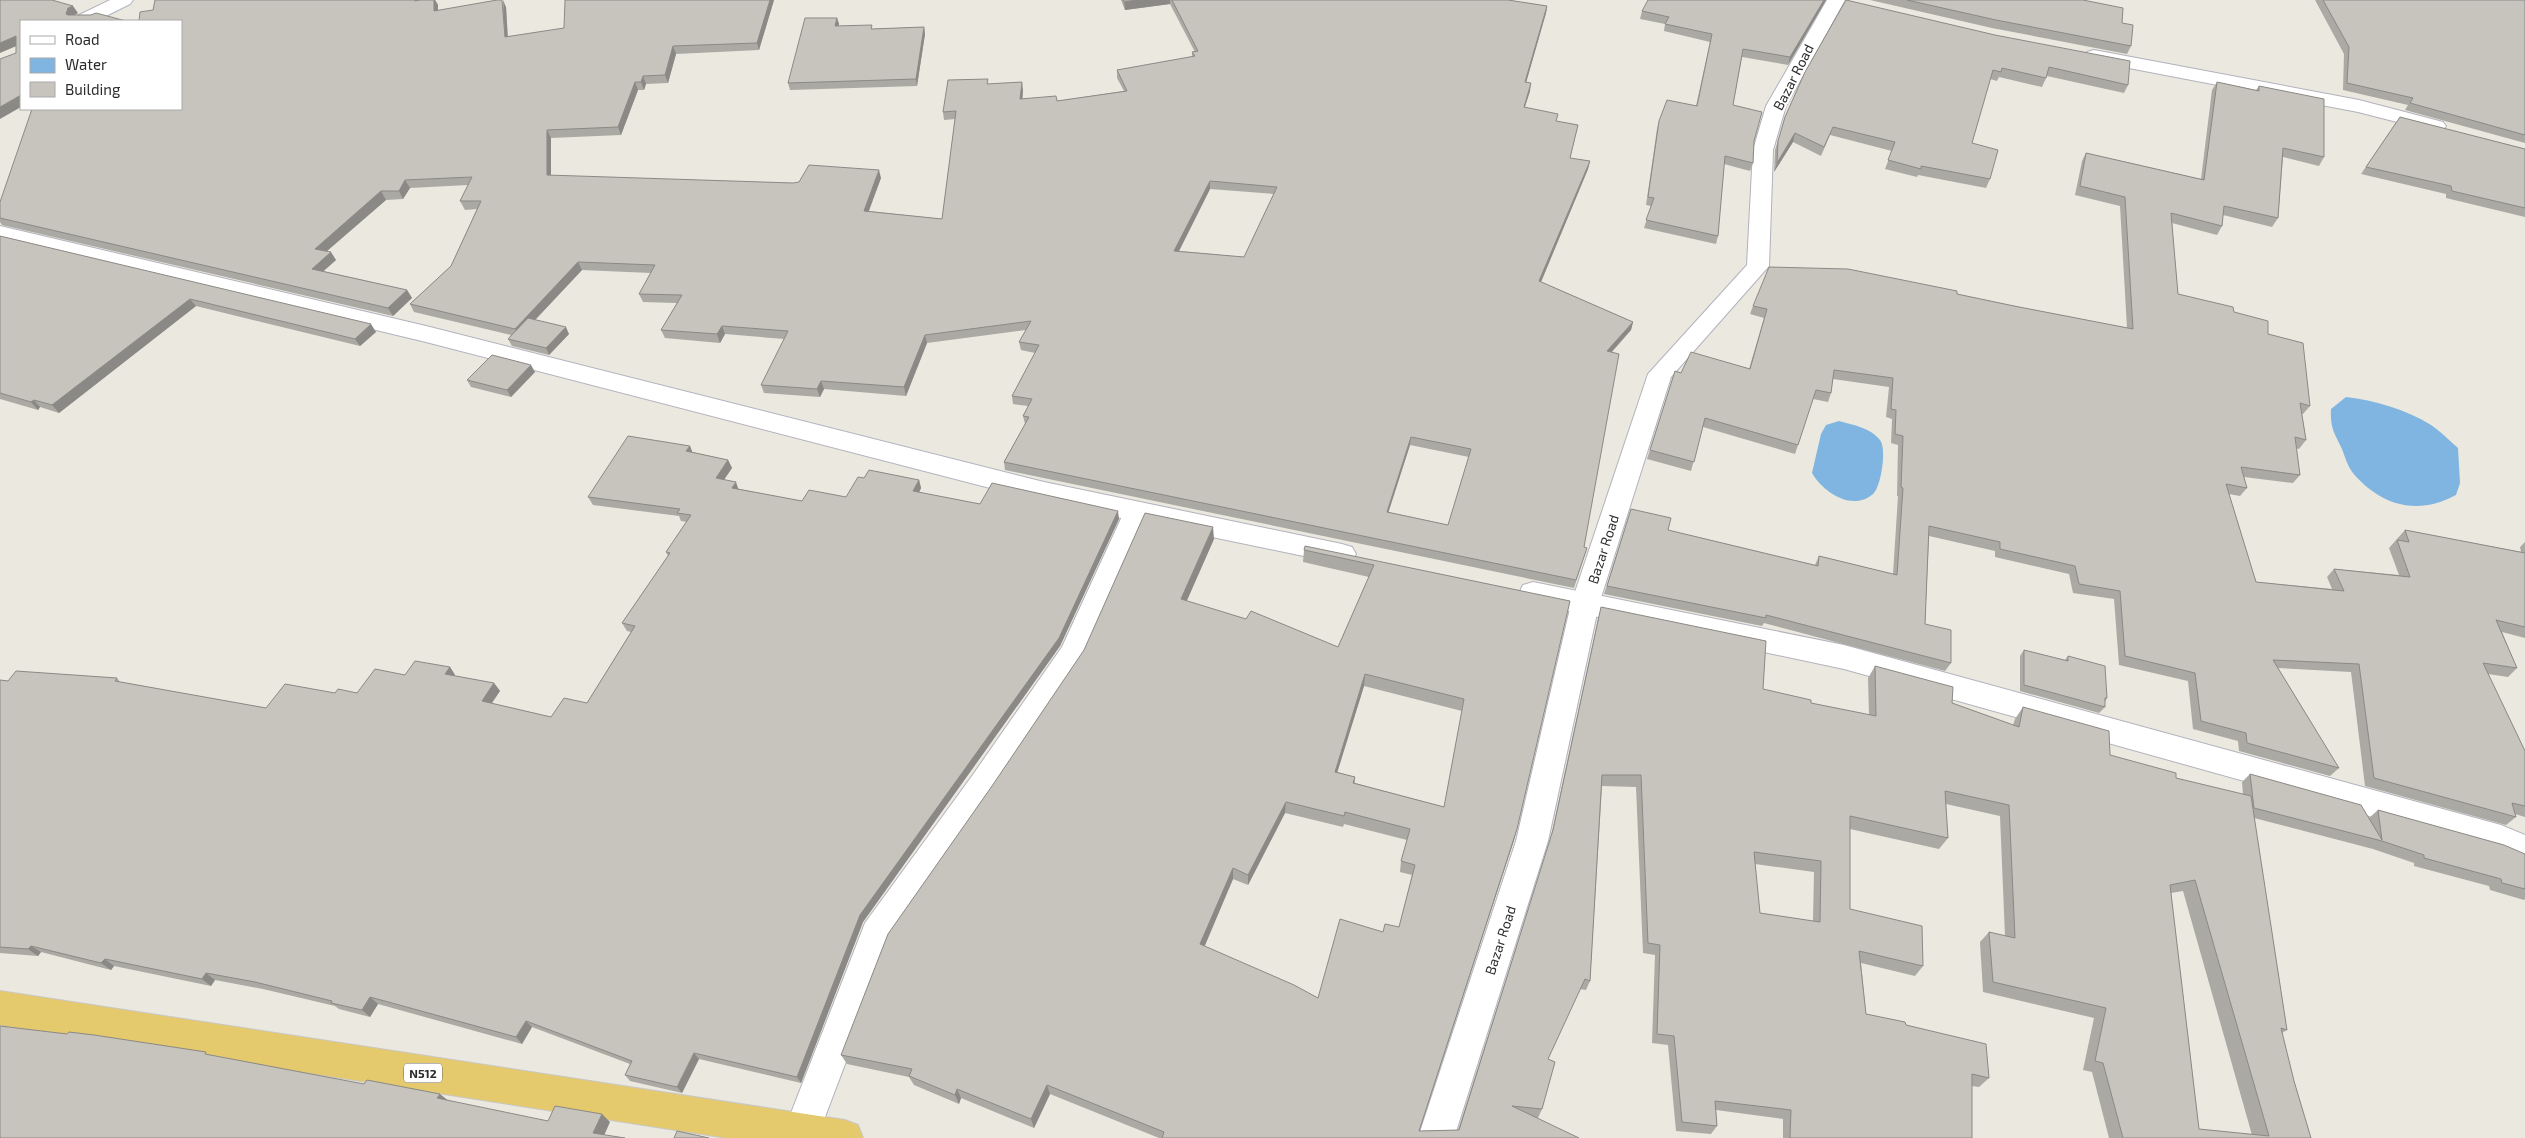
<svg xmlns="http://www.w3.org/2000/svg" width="2525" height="1138" viewBox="0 0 2525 1138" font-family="'Exo 2',sans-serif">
<rect width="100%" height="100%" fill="#ebe8df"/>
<g fill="#7fb5e0">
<path d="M2346 397C2374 400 2407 410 2431 425 2440 431 2449 440 2458 448L2460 483 2456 495C2418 516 2381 506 2353 473 2348 467 2345 457 2342 449 2334 433 2330 427 2331 409Z"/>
<path d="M1839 421C1853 425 1871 428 1880 440 1887 449 1881 487 1873 494 1852 512 1823 492 1812 473L1821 434 1826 425Z"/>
</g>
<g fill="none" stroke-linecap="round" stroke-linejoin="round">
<defs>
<g id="minor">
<polygon points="110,0 133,0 130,4 96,21 73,21 75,17"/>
<polygon points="1827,0 1845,0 1786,106 1773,150 1769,266 1671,377 1599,604 1548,841 1454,1138 1418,1138 1516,841 1571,604 1648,374 1747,265 1753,150 1766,106"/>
<polygon points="2094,50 2359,100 2443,122 2446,126 2443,130 2436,132 2358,112 2087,60 2084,56 2087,52"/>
<polygon points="1137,502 1146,505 1150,512 1084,661 994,796 891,943 817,1138 787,1138 784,1131 865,923 972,776 1062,647 1124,512 1128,505"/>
</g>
<g id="tertiary">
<polygon points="0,226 426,326 1044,482 1342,544 1352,547 1356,554 1352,561 1342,564 1044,502 426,342 0,240"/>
<polygon points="1533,582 1844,645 2501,825 2525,835 2525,865 2494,851 1844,669 1523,601 1519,593 1523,585"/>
</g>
<polygon id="trunk" points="0,991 845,1120 858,1125 863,1138 727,1138 0,1025"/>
</defs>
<use href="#minor" stroke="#b2b2bd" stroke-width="2"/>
<use href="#tertiary" stroke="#b2b2bd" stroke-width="2"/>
<use href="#trunk" stroke="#c8c8c8" stroke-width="2"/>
<use href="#minor" fill="#fff" fill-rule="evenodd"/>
<use href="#tertiary" fill="#fff" fill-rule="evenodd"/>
<use href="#trunk" fill="#e4c96d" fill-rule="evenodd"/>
</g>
<g fill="#aba9a3" fill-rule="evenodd">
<path d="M155 0H435L438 5V10L506 7 508 37 774 0 759 50 676 54 668 83 646 84 644 90H638L621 135 551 138V176L793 183 881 178 868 211 942 219 955 119 944 120 943 112 989 84 1023 90 1022 99 1057 101 1124 91 1117 78V70L1192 57V52H1195L1170 4 1125 10 1121 0H1508L1547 6 1546 13 1526 82 1530 91 1525 107 1557 121 1578 125 1570 158 1590 161 1588 169 1541 282 1633 322 1631 330 1612 352 1584 547 1587 548 1574 588 1005 470 1004 462 1025 424 1023 416 1028 406 1013 404 1012 396 1035 353 1021 350 1019 342 1026 330 927 343 906 396 824 389 820 397 764 393 761 385 784 339 725 334 720 343 665 338 661 330 677 303 643 302 639 294 651 273 582 270 535 320 569 334 549 355 512 346 508 339 511 335 414 312 410 304 451 266 477 209 465 210 460 201 468 185 410 188 403 199 386 200 327 251 336 260 323 271 407 290 412 298 393 316 2 225 0 222V202L181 109 153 10ZM1210 189 1274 194 1244 257 1179 251ZM1410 445 1469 457 1448 525 1388 512Z"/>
<polygon points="1826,0 1788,65 1742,57 1733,105 1754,141 1753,163 1750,171 1724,164 1718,236 1716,244 1644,228 1651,206 1646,205 1657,129 1659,121 1696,106 1710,42 1664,31 1665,24 1640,19 1642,11"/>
<polygon points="1846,0 2128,85 2124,93 2047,76 2042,87 1999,77 1997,81 1990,79 1972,143 1990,179 1986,188 1918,175 1917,177 1885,169 1892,151 1830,135 1821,156 1793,142 1774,172 1775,150 1785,117"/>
<polygon points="1870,0 2083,0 2122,23 2131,46 2127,54 1992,28"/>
<polygon points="2315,0 2525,0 2525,143 2405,110 2408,105 2343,90 2344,54"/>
<polygon points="837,18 839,24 838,26 873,29 924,27 925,34 917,86 790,90 788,83"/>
<polygon points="2217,82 2256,90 2259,86 2324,157 2319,166 2283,157 2278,218 2272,227 2223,215 2222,226 2217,235 2172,223 2178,294 2234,312 2268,334 2310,406 2303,414 2302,414 2306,440 2299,449 2296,448 2300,475 2293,483 2244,477 2247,488 2240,496 2229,494 2256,582 2332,589 2327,577 2334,569 2399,575 2389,548 2405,530 2521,552 2520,547 2525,542 2525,638 2502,632 2517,668 2508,677 2488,674 2525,751 2525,817 2515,814 2516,817 2506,825 2365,786 2351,672 2278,668 2339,768 2330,776 2239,751 2238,741 2193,729 2188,681 2119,665 2114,599 2073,593 2069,574 1995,557 1995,551 1929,536 1925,624 1951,663 1945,671 1764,623 1762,626 1604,594 1631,509 1668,530 1815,565 1819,556 1893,574 1898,496 1897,496 1898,445 1891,443 1892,419 1886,417 1889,387 1833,379 1831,393 1828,402 1813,399 1798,445 1795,454 1703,427 1691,471 1647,459 1675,371 1681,373 1749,369 1764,318 1750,314 1753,306 1957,294 2014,306 2127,328 2120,206 2075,195 2082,161 2086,153 2201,179 2212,90"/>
<polygon points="2400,117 2525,149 2525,217 2446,198 2446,194 2361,174"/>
<polygon points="0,236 376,332 360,346 196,306 59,413 40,407 38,410 0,399"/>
<polygon points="535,372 511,397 471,387 467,380"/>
<polygon points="690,446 692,452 728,460 732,468 724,480 739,489 802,501 846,497 864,478 919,480 921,488 919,493 980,504 1119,519 1060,646 863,922 801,1083 699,1059 682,1093 630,1081 625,1075 630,1064 532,1027 522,1044 378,1004 370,1017 339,1009 335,1006 263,989 215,980 211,986 114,966 111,970 41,952 38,956 0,953 0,680 8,681 117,678 120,682 266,708 335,693 357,693 405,675 450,667 455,675 455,676 494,683 500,691 491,703 551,717 587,703 631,632 627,631 622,623 668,556 666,552 687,522 681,521 679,516 593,505 588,497"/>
<path d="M1214 539 1186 601 1338 647 1369 577 1303 562 1304 550 1570 601 1514 840 1419 1131 1458 1130 1550 841 1598 619 1601 607 1763 689 1811 703 1869 715 1868 678 1875 666 1952 703 2013 725 2015 719 2023 707 2110 755 2176 778 2243 795 2242 782 2250 774 2369 818 2378 810 2525 854V899L2524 900 2490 890 2489 886 2414 866V863L2373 849 2254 818 2287 1030 2282 1033 2294 1081 2311 1138H2109L2092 1072 2083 1070 2094 1018 1983 992 1980 942 1989 932 2005 936 2000 816 1946 804 1948 838 1939 849 1850 829V909L1923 966 1915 976 1861 963 1866 1014 1906 1025 1989 1078 1979 1087 1972 1086V1138H1783V1119L1716 1110 1717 1126 1711 1134 1676 1131 1668 1045 1652 1043 1655 955 1643 953 1636 787 1602 786 1590 981 1586 990 1580 989 1548 1059 1542 1109 1538 1118H1536L1579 1138H1159L1050 1094 1034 1128 961 1098 959 1104 914 1085 909 1077 847 1064 841 1055ZM1364 686 1462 711 1444 807 1355 783V777L1337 772ZM1285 813 1343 827 1344 824 1407 840 1401 861 1400 872 1412 875 1399 927 1383 932 1318 998 1204 946 1233 879 1248 885ZM1755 864 1814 872 1813 921 1760 913ZM2183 891 2252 1135 2199 1129 2171 893Z"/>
<polygon points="2024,650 2065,660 2068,656 2107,698 2105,702 2105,707 2099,713 2020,691 2020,656"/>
</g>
<g fill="#8b8985">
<polygon points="434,0 435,0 438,5 438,18 434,11"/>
<polygon points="503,0 506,7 508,45 505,37"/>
<polygon points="770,0 774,0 759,50 757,43"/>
<polygon points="1138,0 1170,0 1170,4 1125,10 1124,2"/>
<polygon points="1824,0 1826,0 1788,65 1790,57"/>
<polygon points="73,6 78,13 73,16 71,21 66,14 68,8"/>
<polygon points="1547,6 1546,13 1524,90 1525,82"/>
<polygon points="837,18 839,24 837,33 835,26"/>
<polygon points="924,27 925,34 917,86 916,79"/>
<polygon points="16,36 21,44 0,53 0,43"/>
<polygon points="673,46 676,54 668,83 665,75"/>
<polygon points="643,76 646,84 644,90 641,82"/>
<polygon points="635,82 638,90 621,135 618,127"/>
<polygon points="1022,82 1023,90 1022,107 1020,99"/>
<polygon points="1531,83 1530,91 1522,115 1524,107"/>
<polygon points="21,95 21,107 0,119 0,107"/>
<polygon points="547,130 551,138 551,183 547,175"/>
<polygon points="1795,133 1793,142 1774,172 1777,163"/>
<polygon points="1590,161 1588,169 1538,289 1539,281"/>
<polygon points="879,170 881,178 866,219 864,211"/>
<polygon points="405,180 410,188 403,199 399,191"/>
<polygon points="1210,181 1210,189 1175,259 1174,251"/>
<polygon points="381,191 386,200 320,257 315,249"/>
<polygon points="331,252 336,260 317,277 312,269"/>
<polygon points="578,262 582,270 519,337 515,329"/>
<polygon points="407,290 412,298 393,316 388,308"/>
<polygon points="190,299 196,306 59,413 52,405"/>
<polygon points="1633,322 1631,330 1605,359 1607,351"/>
<polygon points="371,324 376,332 360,346 355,339"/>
<polygon points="722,326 725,334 720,343 717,334"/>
<polygon points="566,327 569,334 549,355 546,348"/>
<polygon points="925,335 927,343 906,396 904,387"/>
<polygon points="531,365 535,372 511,397 507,390"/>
<polygon points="821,381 824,389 820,397 817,389"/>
<polygon points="34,400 40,407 38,410 31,402"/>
<polygon points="1411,437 1410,445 1386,520 1387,512"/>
<polygon points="690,446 693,454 686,451"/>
<polygon points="728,460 732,468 719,487 716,478"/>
<polygon points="919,480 921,488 915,500 913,491"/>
<polygon points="736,482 739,491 732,488"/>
<polygon points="1118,511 1119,519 1060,646 863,922 801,1083 797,1077 860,915"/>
<polygon points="1213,527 1214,539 1182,612 1181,599"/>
<polygon points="450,667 455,675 451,682 445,674"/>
<polygon points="1365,674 1364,686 1334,783 1335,772"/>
<polygon points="494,683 500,691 488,709 482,701"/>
<polygon points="1286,802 1285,813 1248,885 1248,875"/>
<polygon points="1517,829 1514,840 1417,1138 1419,1131"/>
<polygon points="1233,868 1233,879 1201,955 1200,944"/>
<polygon points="31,946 41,952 38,956 28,949"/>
<polygon points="105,959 114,966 111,970 101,963"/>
<polygon points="206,973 215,980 211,986 202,979"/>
<polygon points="370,997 378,1004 370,1017 362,1010"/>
<polygon points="526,1021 532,1027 522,1044 516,1037"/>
<polygon points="694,1053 699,1059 682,1093 677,1087"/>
<polygon points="1047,1085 1050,1094 1034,1128 1031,1119"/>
<polygon points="957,1089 961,1098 959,1104 955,1095"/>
<polygon points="440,1094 450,1102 437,1098"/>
<polygon points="602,1114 610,1122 603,1138 593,1133"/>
</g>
<g fill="#c7c4be" stroke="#8b8985" fill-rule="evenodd">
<polygon points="0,0 52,0 73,6 68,8 66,14 68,15 91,15 96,13 126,21 21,21 21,95 0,107 0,59 16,53 16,36 0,43"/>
<path d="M155 0H415V1L420 0H434V11L497 0H502L505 37 564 28 565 0H770L757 43 673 46 665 75 643 76 641 82H635L618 127 547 130V175L793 183 799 182 809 165 879 170 864 211 942 219 956 111 943 112 948 80 988 79 987 84 1022 82 1020 99 1056 96 1057 101 1127 91 1117 70 1195 56 1192 52 1198 51 1172 0H1508L1547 6 1525 82 1531 83 1524 107 1558 114 1556 121 1578 125 1570 158 1590 161 1539 281 1633 322 1607 351 1619 354 1584 547 1587 548 1576 580 1004 462 1029 417 1023 416 1032 399 1012 396 1039 345 1019 342 1031 321 925 335 904 387 821 381 817 389 761 385 788 331 722 326 717 334 661 330 682 295 639 294 655 265 578 262 515 329 410 304 451 266 481 201H460L472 177 405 180 399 191H381L315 249 331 252 312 269 407 290 388 308 0 218V202L32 109H181V21H139L140 12 153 10ZM1210 181 1277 187 1244 257 1174 251ZM1411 437 1471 449 1448 525 1387 512Z"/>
<polygon points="1123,0 1138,0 1124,2"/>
<polygon points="1648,0 1824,0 1790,57 1743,49 1733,105 1762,112 1754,141 1753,163 1725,156 1718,236 1646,220 1654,198 1648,197 1659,121 1667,100 1697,106 1712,34 1665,24 1669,17 1642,11"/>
<polygon points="1846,0 1995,35 2130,61 2128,85 2049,67 2046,78 2002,68 2001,72 1993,70 1972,143 1998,150 1990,179 1921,166 1921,169 1888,160 1895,142 1833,127 1824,147 1795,133 1777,163 1778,141 1785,117 1805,72"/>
<polygon points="1907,0 2083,0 2123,8 2122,23 2133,25 2131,46 1996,20"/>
<polygon points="2323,0 2525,0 2525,135 2410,103 2413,98 2347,83 2349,47"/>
<polygon points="805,18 837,18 835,26 872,25 871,29 924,27 916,79 788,83"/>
<polygon points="2217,82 2259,91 2259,86 2324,99 2324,157 2283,148 2278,218 2224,206 2222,226 2171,213 2178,294 2233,307 2234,312 2268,321 2268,334 2303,343 2310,406 2300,403 2306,440 2295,437 2300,475 2241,467 2247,488 2226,484 2256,582 2344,591 2334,569 2410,577 2397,540 2409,542 2405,530 2525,553 2525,627 2496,620 2517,668 2483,663 2525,751 2525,806 2512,803 2516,817 2374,778 2359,664 2273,660 2339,768 2247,743 2246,733 2201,721 2195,673 2125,656 2120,591 2079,584 2075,566 2000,549 2000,542 1929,526 1925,624 1951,630 1951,663 1766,615 1766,618 1607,586 1631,509 1671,518 1668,530 1818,566 1819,556 1897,575 1903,488 1901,487 1903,436 1895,434 1896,410 1891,409 1893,378 1834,370 1831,393 1816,390 1798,445 1705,418 1694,462 1650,450 1675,371 1681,373 1691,352 1750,369 1767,309 1753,306 1769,267 1848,269 1957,291 1957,294 2014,306 2133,329 2125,197 2080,186 2086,153 2204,180"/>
<polygon points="2400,117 2525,149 2525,208 2452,191 2451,186 2366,167"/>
<polygon points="0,236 371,324 355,339 190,299 52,405 34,400 31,402 0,393"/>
<polygon points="528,318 566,327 546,348 508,339"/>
<polygon points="492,355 531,365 507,390 467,380"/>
<polygon points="628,436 690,446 686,451 728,460 716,478 736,482 732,488 802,501 809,490 846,497 858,477 864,478 869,470 919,480 913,491 980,504 992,483 1118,511 1059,638 860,915 797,1077 694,1053 677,1087 625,1075 632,1061 526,1021 516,1037 370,997 362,1010 331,1003 332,1001 255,982 206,973 202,979 105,959 101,963 31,946 28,949 0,947 0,680 8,681 16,671 117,678 115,681 266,708 285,684 335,693 338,689 357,693 375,669 405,675 415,661 450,667 445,674 494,683 482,701 551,717 564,698 587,703 635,626 622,623 670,553 666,552 691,515 677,513 680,509 588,497"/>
<path d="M1145 513 1213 527 1181 599 1246 619 1251 611 1338 647 1374 565 1304 550 1305 546 1570 601 1517 829 1419 1131 1459 1130 1553 830 1601 607 1766 641 1763 689 1811 700V703L1876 716 1875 666 1953 687 1952 703 2019 727 2023 707 2109 731 2110 755 2176 773V778L2251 796 2287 1030 2281 1028 2294 1081 2311 1138H2123L2103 1063 2095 1061 2106 1008 1993 982 1989 932 2015 938 2009 805 1945 791 1948 838 1850 816V909L1922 926 1923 966 1859 951 1866 1014 1905 1022 1906 1025 1986 1044 1989 1078 1972 1074V1138H1790L1791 1110 1715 1101 1717 1126 1682 1122 1674 1036 1657 1034 1660 945 1648 943 1641 775H1602L1590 981 1585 979 1548 1059 1555 1062 1542 1109 1512 1106 1579 1138H1162L1164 1132 1047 1085 1031 1119 957 1089 955 1095 909 1076 912 1069 841 1055 888 934 992 786 1084 650ZM1365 674 1464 699 1444 807 1353 783 1355 777 1335 772ZM1286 802 1344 816 1345 812 1410 829 1401 861 1415 865 1399 927 1385 924 1383 932 1340 919 1318 998 1294 985 1200 944 1233 868 1248 875ZM1754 852 1821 861 1820 922 1760 913ZM2195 880 2269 1136 2199 1129 2170 885Z"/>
<polygon points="2024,650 2068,661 2068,656 2105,666 2107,698 2105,698 2105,707 2024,685"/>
<polygon points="2250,774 2361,805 2382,840 2378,810 2504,845 2525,854 2525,889 2502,883 2501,879 2424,858 2424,855 2382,841 2254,808"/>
<polygon points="0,1026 67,1034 69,1032 94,1035 206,1052 205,1054 364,1084 367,1080 440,1094 437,1098 548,1121 555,1106 602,1114 593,1133 625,1138 0,1138"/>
<polygon points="677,1131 709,1138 674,1138"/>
</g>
<g text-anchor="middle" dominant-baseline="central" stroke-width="4.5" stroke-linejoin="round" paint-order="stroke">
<rect fill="#fff" stroke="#6b6b6b" stroke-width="1" x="404" y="1063.5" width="38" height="19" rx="4"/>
<g font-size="12" font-weight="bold" fill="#2b2b2b">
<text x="423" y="1073">N512</text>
</g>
<g font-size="14" fill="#2b2b2b" stroke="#fff">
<text transform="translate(1793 77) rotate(-63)">Bazar Road</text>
<text transform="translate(1603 549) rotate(-72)">Bazar Road</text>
<text transform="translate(1500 940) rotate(-72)">Bazar Road</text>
</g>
</g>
<rect x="20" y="20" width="162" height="90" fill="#ffffff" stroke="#aaaaaa"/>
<rect x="30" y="36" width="25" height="8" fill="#ffffff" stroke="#aaaaaa"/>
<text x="65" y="45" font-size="15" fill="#2b2b2b">Road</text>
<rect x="30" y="58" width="25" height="15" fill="#7fb5e0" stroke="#aaaaaa"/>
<text x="65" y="70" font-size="15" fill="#2b2b2b">Water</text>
<rect x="30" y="82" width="25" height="15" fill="#c7c4be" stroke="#aaaaaa"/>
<text x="65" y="95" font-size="15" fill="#2b2b2b">Building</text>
</svg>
